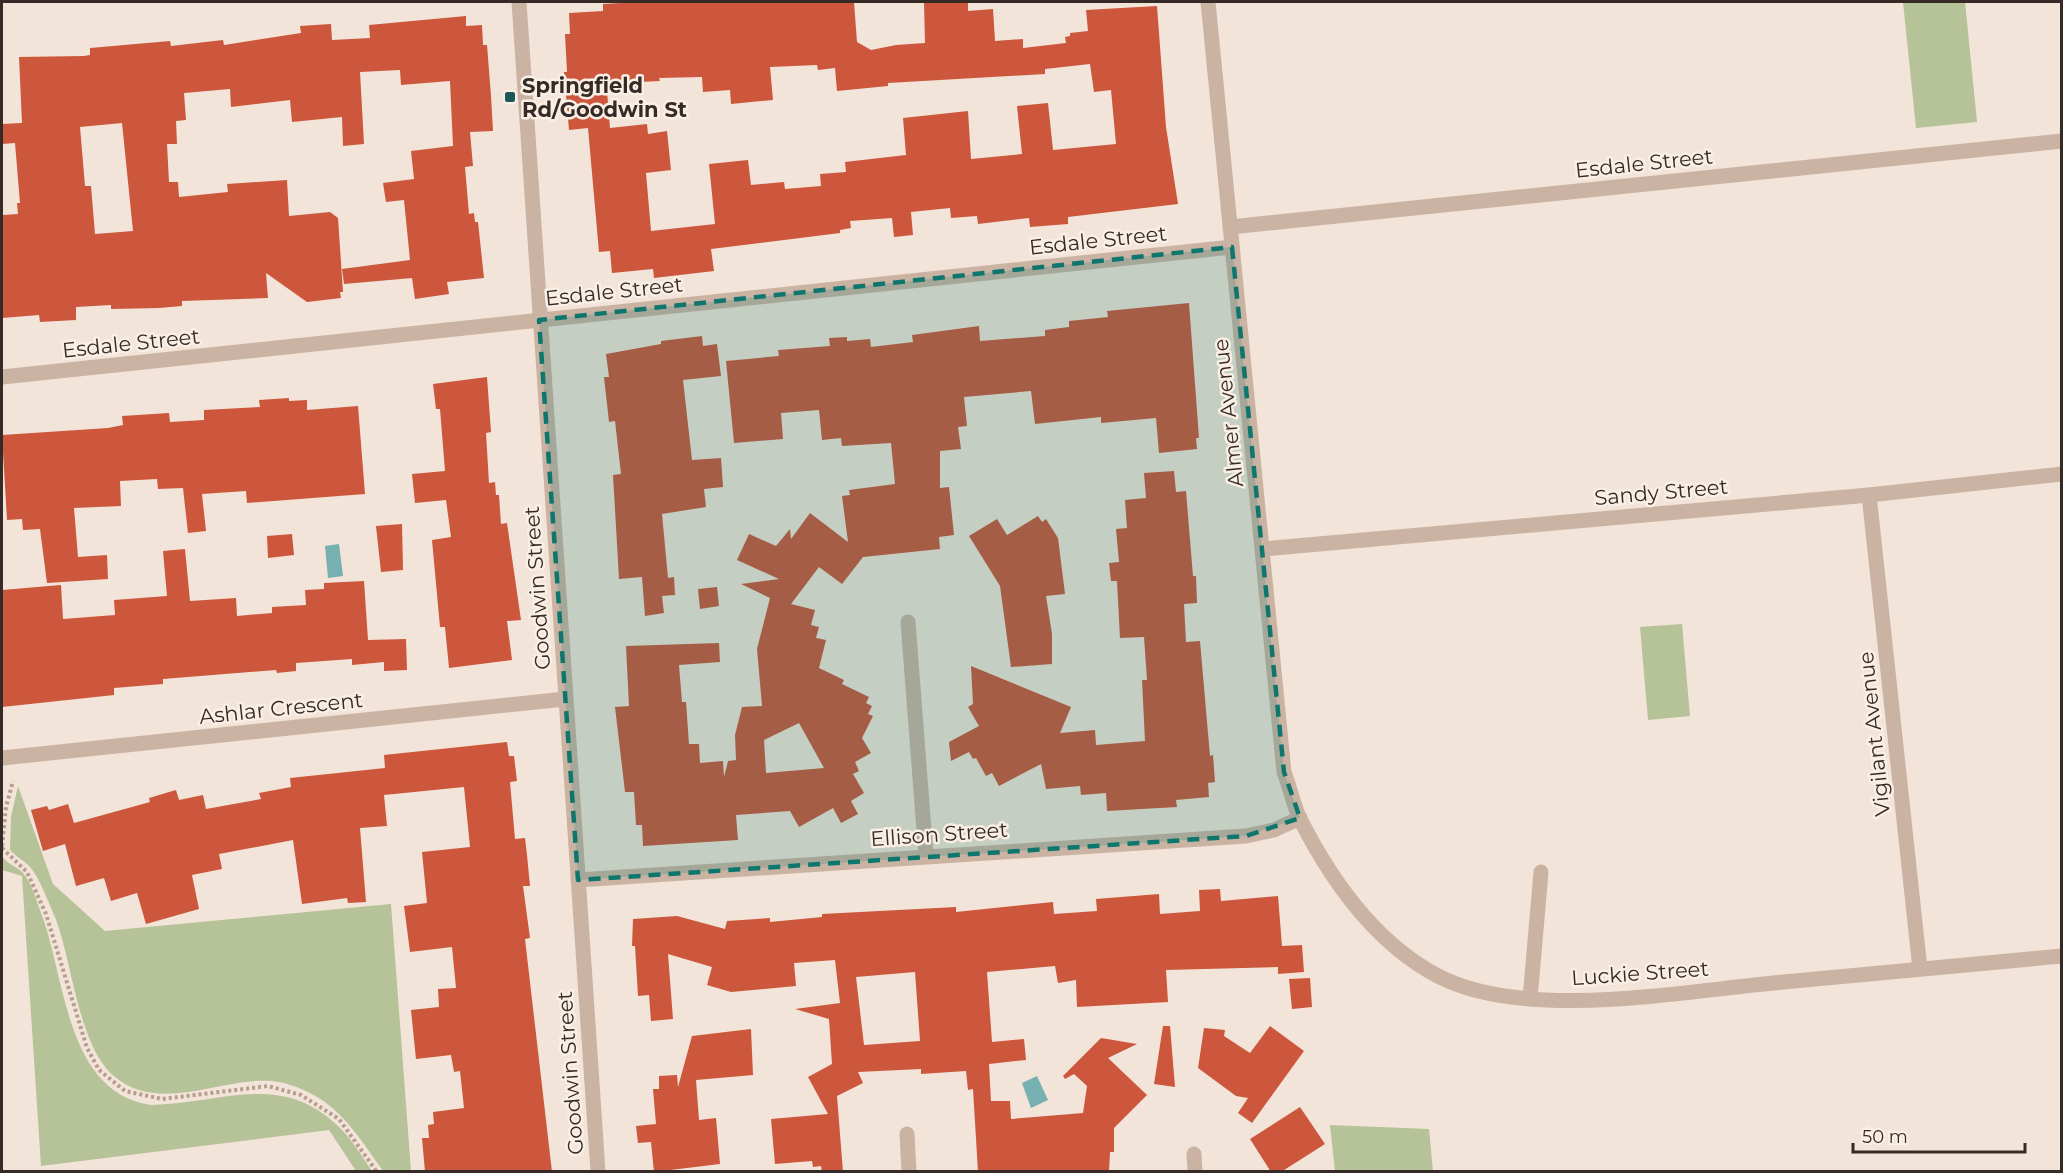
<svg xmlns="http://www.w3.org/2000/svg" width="2063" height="1173" viewBox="0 0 2063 1173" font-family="Montserrat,sans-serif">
<rect width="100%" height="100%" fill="#f2e4d8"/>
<g fill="#b6c297">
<polygon points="1903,2 1965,2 1977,122 1916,128"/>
<polygon points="1682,624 1690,716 1648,720 1640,627"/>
<path d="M18 786 53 884 105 931 391 904 411 1171H383C366 1147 349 1120 325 1102 312 1093 295 1085 279 1082 228 1073 162 1116 115 1077 78 1047 73 963 55 917 48 902 41 881 31 868 25 861 16 857 10 850L11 817Z"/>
<path d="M2 856C7 864 16 866 23 873 31 882 36 899 40 910 66 975 64 1092 151 1105 220 1104 281 1070 339 1127 352 1139 362 1157 372 1171H356L329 1130 41 1166 22 876 2 870Z"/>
<polygon points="1330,1125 1429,1129 1433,1171 1335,1171"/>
</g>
<g fill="#76b0b0">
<polygon points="339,544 343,576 328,578 325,546"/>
<polygon points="1037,1076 1048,1100 1031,1108 1022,1083"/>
</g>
<g fill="#cc573c" fill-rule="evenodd">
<path d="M638 2H854L857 42 871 50 896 45 925 43 924 2H968V11L993 9 995 41 1023 39V48L1066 43 1065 37 1070 36V33L1088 31 1086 10 1157 6 1166 127 1178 204 1068 217V224L1030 227 1029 218 978 224 977 216 951 218 950 208 911 212 913 235 894 237 892 218 850 221 851 228 840 230V233L711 249 714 271 654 278 653 269 612 273 610 251 599 252 588 128 569 130 564 72H567L565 34H570L569 13 603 11V4ZM1090 64 1094 92 1111 90 1116 144 1053 150 1048 103 1017 106 1022 154 971 159 968 111 903 118 906 155 845 162 846 172 820 174 821 186 785 189 784 182 751 185 748 160 709 164 715 224 651 231 646 173 671 170 667 131 648 134 647 124 610 128 607 91 640 88V82L660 81 659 78 702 77 703 92 730 90 731 104 773 100 770 67 817 65 818 70 835 68 837 91 888 86V83L1045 74V69Z"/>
<path d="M466 16V26L482 25 483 45H487L491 96 493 131 470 132 473 166 465 167 469 214 474 213 475 222H478L484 278 447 282 449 294 415 299 412 278 344 284 342 269 410 260 404 200 386 202 383 183 414 179 411 151 453 146 450 81 401 85 400 70 360 72 364 144 343 146 342 117 292 122 290 100 231 107 230 89 184 93 186 120 176 121 177 144H167L169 182H178L179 197 228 192 227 184 287 180 289 216 330 212 338 218 343 292H340L341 298 307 302 266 273 268 298 182 301V306L159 308 111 309V305L76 307V320L40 322 39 315 2 318V215L18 214 17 203H20L15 143 2 144V124L22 123 19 57 84 56 90 55V48L170 41 171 46 223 40 224 45 301 33 300 26 331 24 332 40 370 38 369 25ZM122 123 133 231 95 234 91 186H85L80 127Z"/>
<path d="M1189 303 1199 438H1196L1197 449 1159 453 1156 418 1101 423V417L1035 424 1031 391 964 397 967 426 958 427 961 449 940 451V488L949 487 954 535 939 537 940 549 863 557 842 584 819 567 791 604 815 610 811 625 819 627 816 638 826 640 819 668 844 680 842 684 869 697 866 703 872 706 868 714 873 716 862 738 871 753 855 762 859 771 853 774 864 793 851 801 858 814 841 823 833 808 799 827 790 811 736 815 738 840 643 846 642 825H636L634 792H625L615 707 629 706 626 646 719 643 720 662 679 665 682 702H686L689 744H699L700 763 723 761 724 777 728 761 736 760 735 735 742 707 762 706 757 649 770 598 741 584 779 579 737 560 749 534 776 546 790 529 791 539 810 513 848 542 842 496 850 495 849 490 895 484 891 443 842 446 841 438 822 440 819 410 781 413 783 439 734 443 726 361 779 356 778 350 830 346 829 338 847 337V341L870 339 871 347 913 342 912 335 979 326 980 341 1045 336V330L1069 327V321L1108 317 1107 311ZM799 723 824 768 766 773 764 740Z"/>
<polygon points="702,336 703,346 717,344 721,376 683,380 692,460 721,458 723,487 704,489 706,507 662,514 668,578 674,577 675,595 662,596 664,613 645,616 642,577 619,579 613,475 621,474 615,421 609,422 604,377 609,377 606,354 661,344 661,341"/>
<polygon points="487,377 491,432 486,433 489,483 495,482 496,495 499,495 501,524 507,523 521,620 507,621 512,660 449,668 445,627 440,627 432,540 451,537 446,500 415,503 412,474 445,471 440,409 436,409 433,384"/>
<polygon points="289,398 289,401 307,400 307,410 358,406 365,494 247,503 246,491 202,494 206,531 188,533 183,488 158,489 157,479 120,481 121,506 74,508 78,557 107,555 108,579 47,583 40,529 23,530 22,519 7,520 2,435 108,428 123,425 122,416 169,413 170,422 204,420 204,410 260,407 259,400"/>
<polygon points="1174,471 1176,492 1186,491 1193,576 1196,576 1197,603 1184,604 1186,642 1200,641 1210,756 1213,755 1215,782 1208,783 1209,797 1176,800 1177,807 1107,811 1106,793 1081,795 1080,786 1046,789 1041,764 999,786 992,773 986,776 976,758 973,759 969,752 951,761 949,742 979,726 968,707 973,704 971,666 1071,707 1060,733 1095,730 1096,745 1145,741 1142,680 1147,680 1144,637 1120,638 1117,581 1111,581 1109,563 1119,562 1116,529 1127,528 1125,500 1146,498 1144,473"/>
<polygon points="1038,516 1042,522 1046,519 1058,538 1065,594 1046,596 1052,634 1052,664 1011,667 1000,586 969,536 997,519 1007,535"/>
<polygon points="402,524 403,570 381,572 376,526"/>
<polygon points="292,534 294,555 268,558 267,536"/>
<polygon points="185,549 190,601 236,598 237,616 272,613 272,607 306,605 305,590 324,589 324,583 364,581 368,640 406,639 407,670 384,671 384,662 352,665 352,659 296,663 296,671 277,673 276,670 163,679 163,684 114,688 114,695 2,707 2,590 61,585 63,619 115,615 114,600 167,596 163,551"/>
<polygon points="717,587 719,606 700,609 698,589"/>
<polygon points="507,742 509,756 514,756 517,781 510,782 515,839 525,838 527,855 530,886 523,886 530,938 525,939 552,1172 425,1172 422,1138 429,1138 428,1125 434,1124 433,1112 464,1108 460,1071 454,1072 451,1055 416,1059 411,1010 439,1007 438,989 456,988 452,947 410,952 404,906 427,903 422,852 470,847 464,787 384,795 387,826 360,828 366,902 348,903 347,898 302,904 293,840 219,854 222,869 192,875 199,909 146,924 137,893 111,901 104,878 76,886 65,844 43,851 31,810 47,806 49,810 68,804 74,823 150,802 149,798 176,790 179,800 203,795 206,809 261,799 259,793 291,787 290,778 385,768 384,755"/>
<path d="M1220 889 1221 901 1278 896 1282 946 1302 945 1304 972 1278 974V967L1166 970 1168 1002 1077 1007 1076 980 1058 983 1055 966 987 972 992 1042 1024 1039 1026 1060 989 1064 991 1101H1010L1011 1119 1083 1113 1087 1086 1074 1074 1065 1079 1063 1076 1101 1038 1137 1044 1108 1058 1147 1095 1114 1128V1152H1110L1109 1172H978L973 1089 968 1090 966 1071 921 1074V1069L858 1072 863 1083 837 1096 843 1172H822L821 1166 813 1167 812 1161 775 1164 771 1119 828 1114 808 1077 832 1064 829 1019 795 1009 840 1003 835 960 794 963 796 986 731 992 707 985 712 967 668 954 673 1019 651 1021 649 995 638 996 635 946H632L633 919 677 916 725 929 727 921 770 918V922L822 917V914L956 907V912L1053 902 1054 914 1097 911 1096 899 1159 894 1160 914 1200 911 1199 890ZM915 972 920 1041 864 1045 856 977Z"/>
<polygon points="1310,978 1312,1007 1292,1009 1289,979"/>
<polygon points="1163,1026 1170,1026 1175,1087 1154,1084"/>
<polygon points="1270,1026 1304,1051 1252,1123 1238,1113 1248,1098 1236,1096 1198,1068 1204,1028 1225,1030 1224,1036 1250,1053"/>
<polygon points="751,1029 753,1075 696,1080 699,1120 716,1118 720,1164 654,1172 651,1142 638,1143 636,1126 656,1124 653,1089 659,1089 659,1076 677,1075 678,1087 692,1036"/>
<polygon points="1300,1107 1325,1144 1281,1172 1271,1172 1250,1139"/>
</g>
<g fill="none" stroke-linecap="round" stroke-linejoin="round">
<g stroke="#b69d8e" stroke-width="4" stroke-dasharray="3 3" stroke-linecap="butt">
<polyline points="2,846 6,807 13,781"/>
<polyline points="2,848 27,872 46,914 87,1048 99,1070 125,1091 162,1099 268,1086 301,1095 339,1119 377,1172"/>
</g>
<g stroke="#cbb3a3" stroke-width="15">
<polyline points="519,2 598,1172"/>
<path d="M1208 2 1284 772C1290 787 1293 804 1300 819 1332 882 1375 943 1438 976 1524 1021 1679 992 1773 983 1869 974 1965 965 2062 956"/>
<polyline points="1230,227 2062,141"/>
<polyline points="2,377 1232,247"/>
<polyline points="1869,495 1920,969"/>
<polyline points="1263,549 1869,495 2062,474"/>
<polyline points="908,622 926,856"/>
<polyline points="2,758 565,699"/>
<polyline points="578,880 1246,836 1274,830 1300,818"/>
<polyline points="1530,999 1541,872"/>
<polyline points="907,1134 909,1172"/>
<polyline points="1194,1154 1195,1172"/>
</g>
</g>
<path fill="#0f766e" fill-opacity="0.2" stroke="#0f766e" stroke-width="4.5" stroke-dasharray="12 8" stroke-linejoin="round" d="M1232 247 1284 772 1300 818 1246 836 578 880 539 320Z"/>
<rect fill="#1a5859" stroke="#faefe4" stroke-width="2" x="504" y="91" width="12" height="12" rx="3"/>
<g text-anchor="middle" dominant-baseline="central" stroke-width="5" stroke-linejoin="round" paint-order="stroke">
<g font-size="21" font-weight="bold" fill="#352a26" stroke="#faefe4" text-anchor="start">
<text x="522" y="85">Springfield<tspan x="522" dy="24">Rd/Goodwin St</tspan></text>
</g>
<g font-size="21" fill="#352a26" stroke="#faefe4">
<text transform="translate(1644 163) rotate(-6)">Esdale Street</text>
<text transform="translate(1098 240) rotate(-6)">Esdale Street</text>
<text transform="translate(614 291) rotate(-6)">Esdale Street</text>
<text transform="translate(131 343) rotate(-6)">Esdale Street</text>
<text transform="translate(1228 413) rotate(-96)">Almer Avenue</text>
<text transform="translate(1661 492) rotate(-5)">Sandy Street</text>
<text transform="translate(537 588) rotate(-94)">Goodwin Street</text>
<text transform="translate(281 708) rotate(-6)">Ashlar Crescent</text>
<text transform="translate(1874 734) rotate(-96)">Vigilant Avenue</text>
<text transform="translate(939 834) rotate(-4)">Ellison Street</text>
<text transform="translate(1640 973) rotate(-4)">Luckie Street</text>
<text transform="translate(570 1073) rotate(-94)">Goodwin Street</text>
</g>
</g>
<rect width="2063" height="1173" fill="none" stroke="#352a26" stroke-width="6"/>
<path d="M1853 1143v9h172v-9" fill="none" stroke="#352a26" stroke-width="3"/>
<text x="1862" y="1143" font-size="18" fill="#352a26" stroke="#faefe4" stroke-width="4.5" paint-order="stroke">50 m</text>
</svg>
